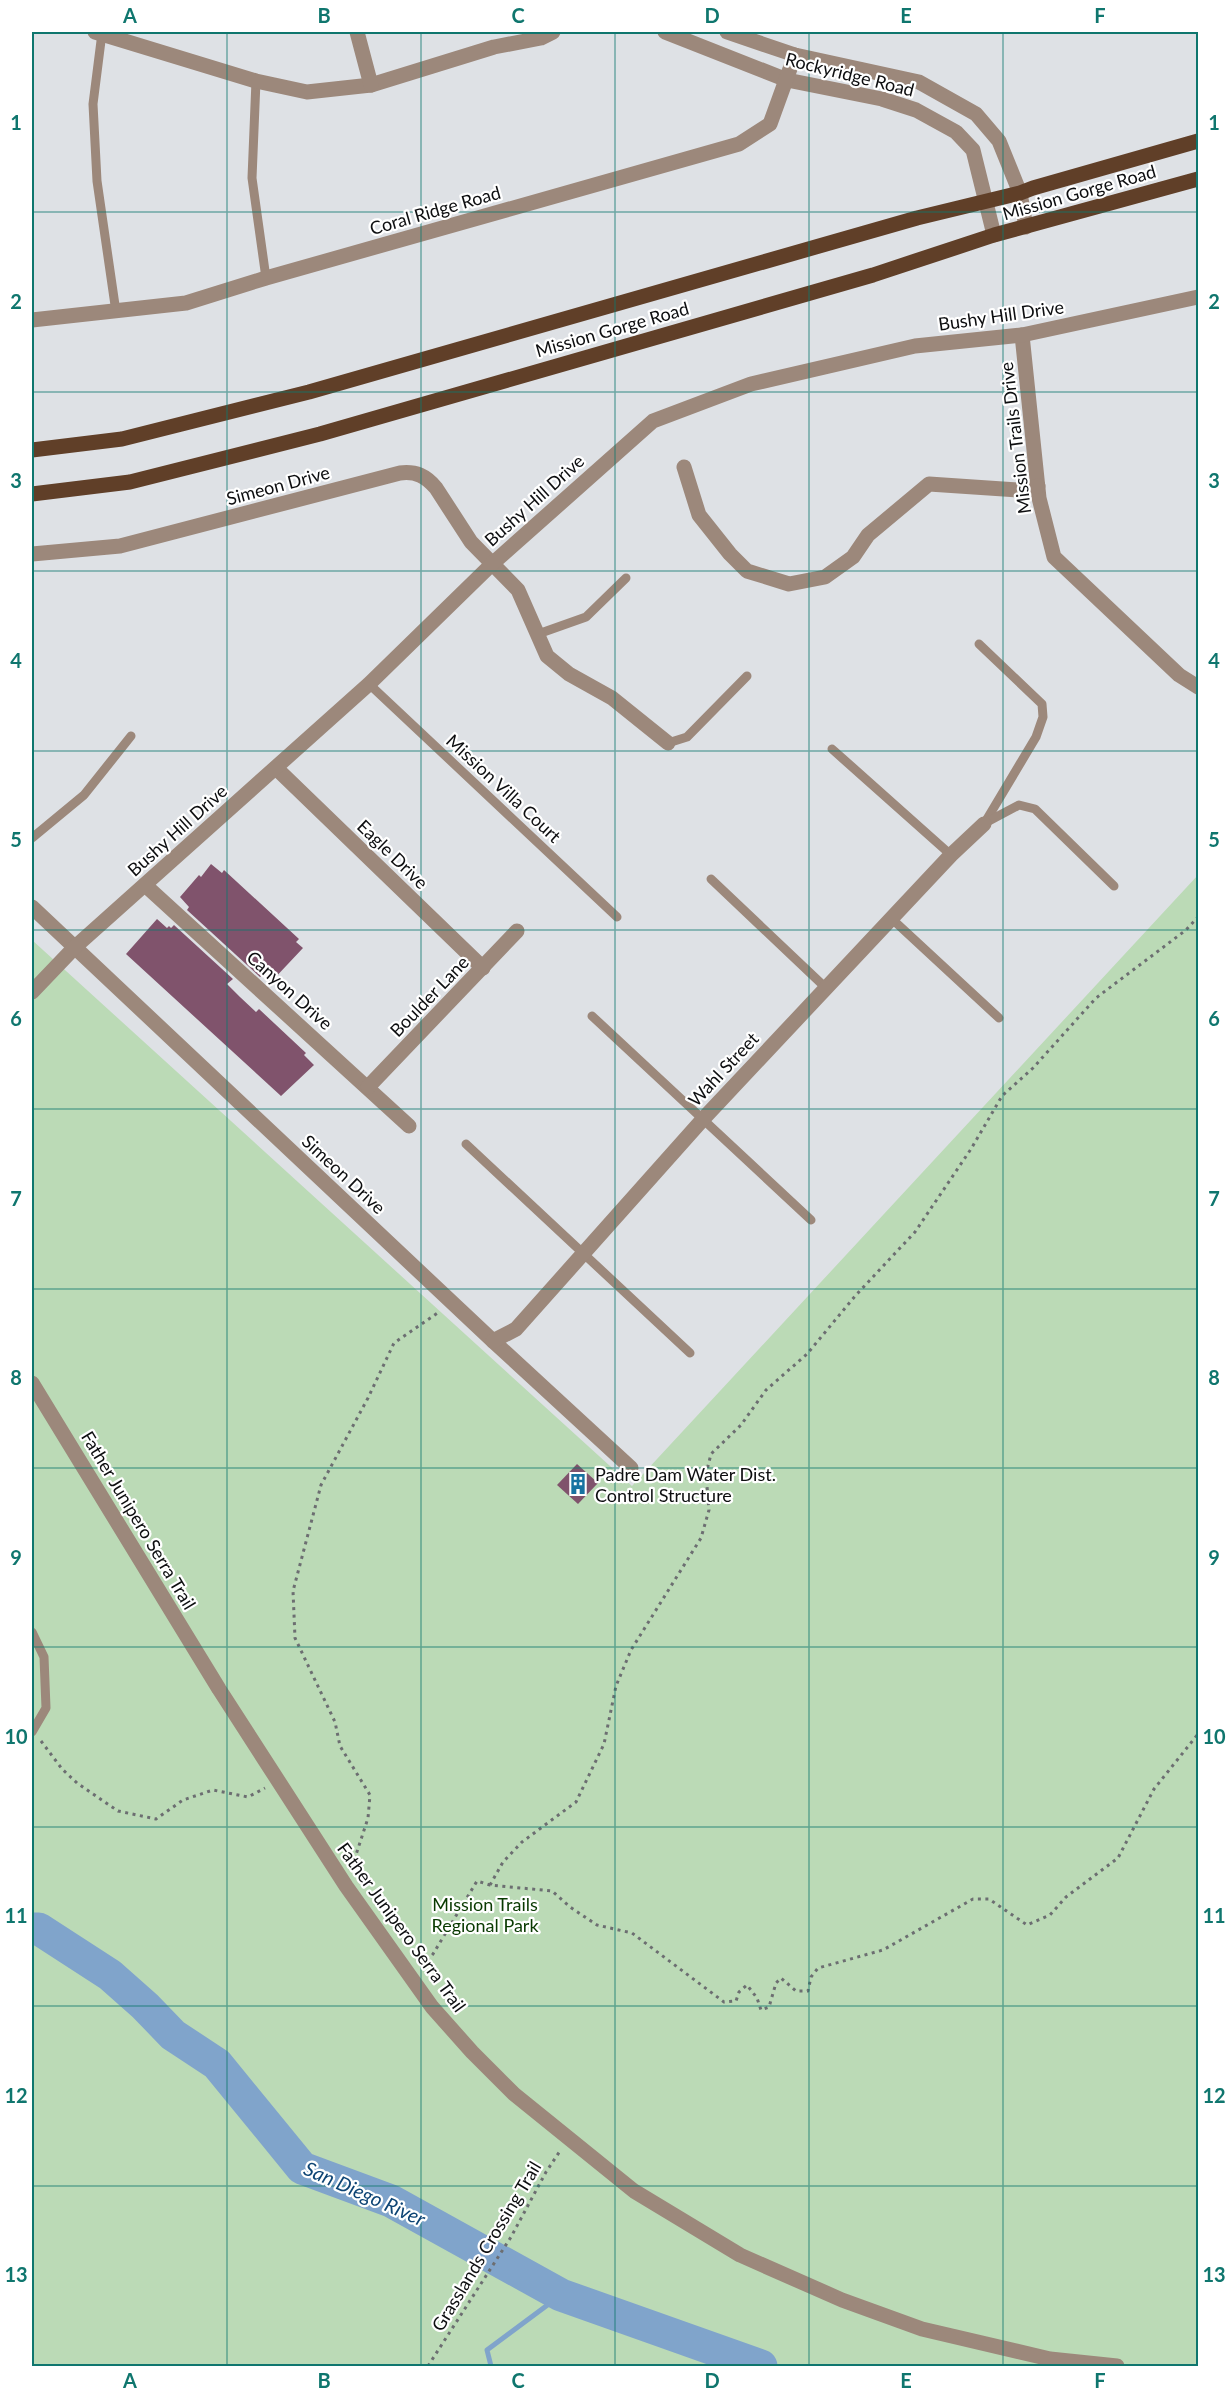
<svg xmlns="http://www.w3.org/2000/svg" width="1230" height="2398" viewBox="0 0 1230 2398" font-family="Lato,sans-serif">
<rect width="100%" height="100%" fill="#dee1e5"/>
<polygon fill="#bbdab6" points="1198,875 1198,2366 32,2366 32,940 632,1486"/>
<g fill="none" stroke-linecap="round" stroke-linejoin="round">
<polyline stroke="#80a4cb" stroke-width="5" points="491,2366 487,2350 561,2295"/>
<polyline stroke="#80a4cb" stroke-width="33" points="32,1929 39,1929 110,1975 145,2006 173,2035 217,2064 302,2168 391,2201 561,2295 761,2366"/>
</g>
<g fill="#80536c">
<polygon points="211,864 222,873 224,870 299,939 296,942 303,948 271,982 263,975 260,977 187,910 189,907 180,897 199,875 201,877"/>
<polygon points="157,919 167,928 169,926 171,928 174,925 233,979 227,984 240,997 256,1012 259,1009 306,1053 304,1055 314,1065 281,1096 126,954"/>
<polygon points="577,1464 598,1483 578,1504 557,1485"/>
</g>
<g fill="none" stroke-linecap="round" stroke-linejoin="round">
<g stroke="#6c6e71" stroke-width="3" stroke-dasharray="3 4.5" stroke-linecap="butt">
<polyline points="41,1741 62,1769 77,1783 118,1811 156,1819 183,1800 213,1790 248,1797 265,1788"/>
<polyline points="352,1867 368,1818 370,1795 340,1746 335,1722 295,1638 293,1591 321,1485 368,1398 394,1343 439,1312"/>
<polyline points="490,1885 503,1862 522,1842 576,1802 604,1744 616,1686 631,1650 701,1538 709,1510 706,1474 711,1454 741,1425 766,1390 807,1354 856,1295 915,1232 971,1149 1002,1096 1033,1068 1096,998 1186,930 1198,917"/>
<polyline points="422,1966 433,1954 477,1881 490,1885 552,1891 570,1907 597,1925 632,1933 724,2002 736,2001 739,1992 747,1985 757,1998 761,2010 769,2007 776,1983 781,1978 796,1991 808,1991 811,1977 818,1968 883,1950 973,1899 989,1899 1027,1925 1050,1915 1066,1897 1118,1858 1154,1789 1198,1734"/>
<polyline points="428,2366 511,2237 546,2172 560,2151"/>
</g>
<g stroke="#9c887b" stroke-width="9">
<polyline points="102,33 93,104 97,181 116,312"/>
<polyline points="256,81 252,178 266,278"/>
<polyline points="538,634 586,617 626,578"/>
<polyline points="979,644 1042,704 1043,717 1036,737 984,824"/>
<polyline points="369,684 617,917"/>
<polyline points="668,743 687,737 747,676"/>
<polyline points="832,749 951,855"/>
<polyline points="985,823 1019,805 1035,809 1114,886"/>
<polyline points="32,838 84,795 131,736"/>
<polyline points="711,879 826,988"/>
<polyline points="892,919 999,1018"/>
<polyline points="592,1016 811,1220"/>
<polyline points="466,1144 690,1353"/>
<polyline points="32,1632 44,1657 46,1708 32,1732"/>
</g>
<g stroke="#9c887b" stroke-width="15">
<polyline points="95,32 256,81 307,92 371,85 494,47 541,38 553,32"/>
<polyline points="357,32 371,85"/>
<polyline points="665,32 787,80 882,99 916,110 956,132 973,150 994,235"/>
<polyline points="727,32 795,55 919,82 976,114 999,141 1020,193 1026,227"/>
<polyline points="32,320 186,303 266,278 739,144 770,124 795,55"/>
<polyline points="1022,335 1039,498 1054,557 1179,675 1198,687"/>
<polyline points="684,467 699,515 730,554 747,571 789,584 825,577 853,557 868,535 929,484 1019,490 1038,486"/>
<path d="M32 554 120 546 400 473C416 471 426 476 436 488L471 542 518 590 547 656 569 674 612 698 668 743"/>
<polyline points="276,768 483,968"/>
<polyline points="145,885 409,1126"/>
<polyline points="32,907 493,1341 631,1468"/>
<polyline points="32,992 75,947 369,684 492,564 653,421 751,384 915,346 1022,335 1198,297"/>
<polyline points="368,1087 517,931"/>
<polyline points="493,1341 516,1329 704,1118 951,855 984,824"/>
<polyline points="32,1383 219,1689 346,1886 432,2007 472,2052 514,2094 634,2191 740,2255 842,2300 922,2329 1050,2359 1117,2366"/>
</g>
<g stroke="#603f28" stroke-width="15">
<polyline points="32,450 122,439 309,392 917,218 1020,193 1033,188 1198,141"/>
<polyline points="32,494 130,482 320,434 873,275 994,235 1198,179"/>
</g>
</g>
<path fill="none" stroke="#0f766e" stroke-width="1.5" stroke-opacity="0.55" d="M227 32V2366M421 32V2366M615 32V2366M809 32V2366M1003 32V2366M32 212H1198M32 392H1198M32 571H1198M32 751H1198M32 930H1198M32 1109H1198M32 1289H1198M32 1468H1198M32 1647H1198M32 1827H1198M32 2006H1198M32 2186H1198"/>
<defs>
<symbol id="building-bare" viewBox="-9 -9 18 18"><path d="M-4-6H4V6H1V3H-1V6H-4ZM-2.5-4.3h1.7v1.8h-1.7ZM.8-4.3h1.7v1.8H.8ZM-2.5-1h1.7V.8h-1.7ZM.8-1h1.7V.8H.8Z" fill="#1873a1" stroke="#fff" stroke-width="2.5" paint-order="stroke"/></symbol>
</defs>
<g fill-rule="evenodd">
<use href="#building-bare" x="563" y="1469" width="30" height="30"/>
</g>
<g text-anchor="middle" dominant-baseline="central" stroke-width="4.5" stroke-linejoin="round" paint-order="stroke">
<g font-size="18" fill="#0d0e10" stroke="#fff">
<text transform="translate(850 74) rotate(14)">Rockyridge Road</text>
<text transform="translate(1079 192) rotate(-16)">Mission Gorge Road</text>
<text transform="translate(435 210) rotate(-16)">Coral Ridge Road</text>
<text transform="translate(1001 315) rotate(-8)">Bushy Hill Drive</text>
<text transform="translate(612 329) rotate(-16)">Mission Gorge Road</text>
<text transform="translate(1015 438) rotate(-97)">Mission Trails Drive</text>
<text transform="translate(278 485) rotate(-15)">Simeon Drive</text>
<text transform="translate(534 500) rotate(-42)">Bushy Hill Drive</text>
<text transform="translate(504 788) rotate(43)">Mission Villa Court</text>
<text transform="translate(177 830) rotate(-42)">Bushy Hill Drive</text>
<text transform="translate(393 854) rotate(44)">Eagle Drive</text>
<text transform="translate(290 990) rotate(42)">Canyon Drive</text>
<text transform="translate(429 996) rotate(-46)">Boulder Lane</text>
<text transform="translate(723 1069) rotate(-47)">Wahl Street</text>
<text transform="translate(344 1174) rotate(43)">Simeon Drive</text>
<text transform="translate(139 1520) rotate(59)">Father Junipero Serra Trail</text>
<text transform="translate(402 1927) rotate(54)">Father Junipero Serra Trail</text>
<text transform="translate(486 2246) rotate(-59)">Grasslands Crossing Trail</text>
</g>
<g font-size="18" fill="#0d0e10" stroke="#fff" text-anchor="start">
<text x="595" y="1474">Padre Dam Water Dist.<tspan x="595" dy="21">Control Structure</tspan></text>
</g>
<g font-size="18" fill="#093a01" stroke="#fff">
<text x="485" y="1904">Mission Trails<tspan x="485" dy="21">Regional Park</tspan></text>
</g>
<g font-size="20" font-style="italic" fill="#0d4474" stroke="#fff">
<text transform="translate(365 2193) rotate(24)">San Diego River</text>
</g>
</g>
<rect width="1230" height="2398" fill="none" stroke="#ffffff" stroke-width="66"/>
<rect x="33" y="33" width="1164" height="2332" fill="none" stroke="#0f766e" stroke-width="2"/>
<g font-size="20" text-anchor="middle" font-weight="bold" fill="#0f766e">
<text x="130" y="23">A</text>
<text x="324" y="23">B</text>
<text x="518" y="23">C</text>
<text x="712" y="23">D</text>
<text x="906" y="23">E</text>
<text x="1100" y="23">F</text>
<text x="16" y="130">1</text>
<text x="1214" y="130">1</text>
<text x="16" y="309">2</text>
<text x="1214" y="309">2</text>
<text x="16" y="488">3</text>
<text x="1214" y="488">3</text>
<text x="16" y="668">4</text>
<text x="1214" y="668">4</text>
<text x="16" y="847">5</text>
<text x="1214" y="847">5</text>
<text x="16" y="1026">6</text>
<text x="1214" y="1026">6</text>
<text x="16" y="1206">7</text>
<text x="1214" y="1206">7</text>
<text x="16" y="1385">8</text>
<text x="1214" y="1385">8</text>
<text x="16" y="1565">9</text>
<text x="1214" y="1565">9</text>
<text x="16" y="1744">10</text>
<text x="1214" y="1744">10</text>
<text x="16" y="1923">11</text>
<text x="1214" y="1923">11</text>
<text x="16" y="2103">12</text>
<text x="1214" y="2103">12</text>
<text x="16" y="2282">13</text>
<text x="1214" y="2282">13</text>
<text x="130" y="2388">A</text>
<text x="324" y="2388">B</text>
<text x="518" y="2388">C</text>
<text x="712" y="2388">D</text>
<text x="906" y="2388">E</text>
<text x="1100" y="2388">F</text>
</g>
</svg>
